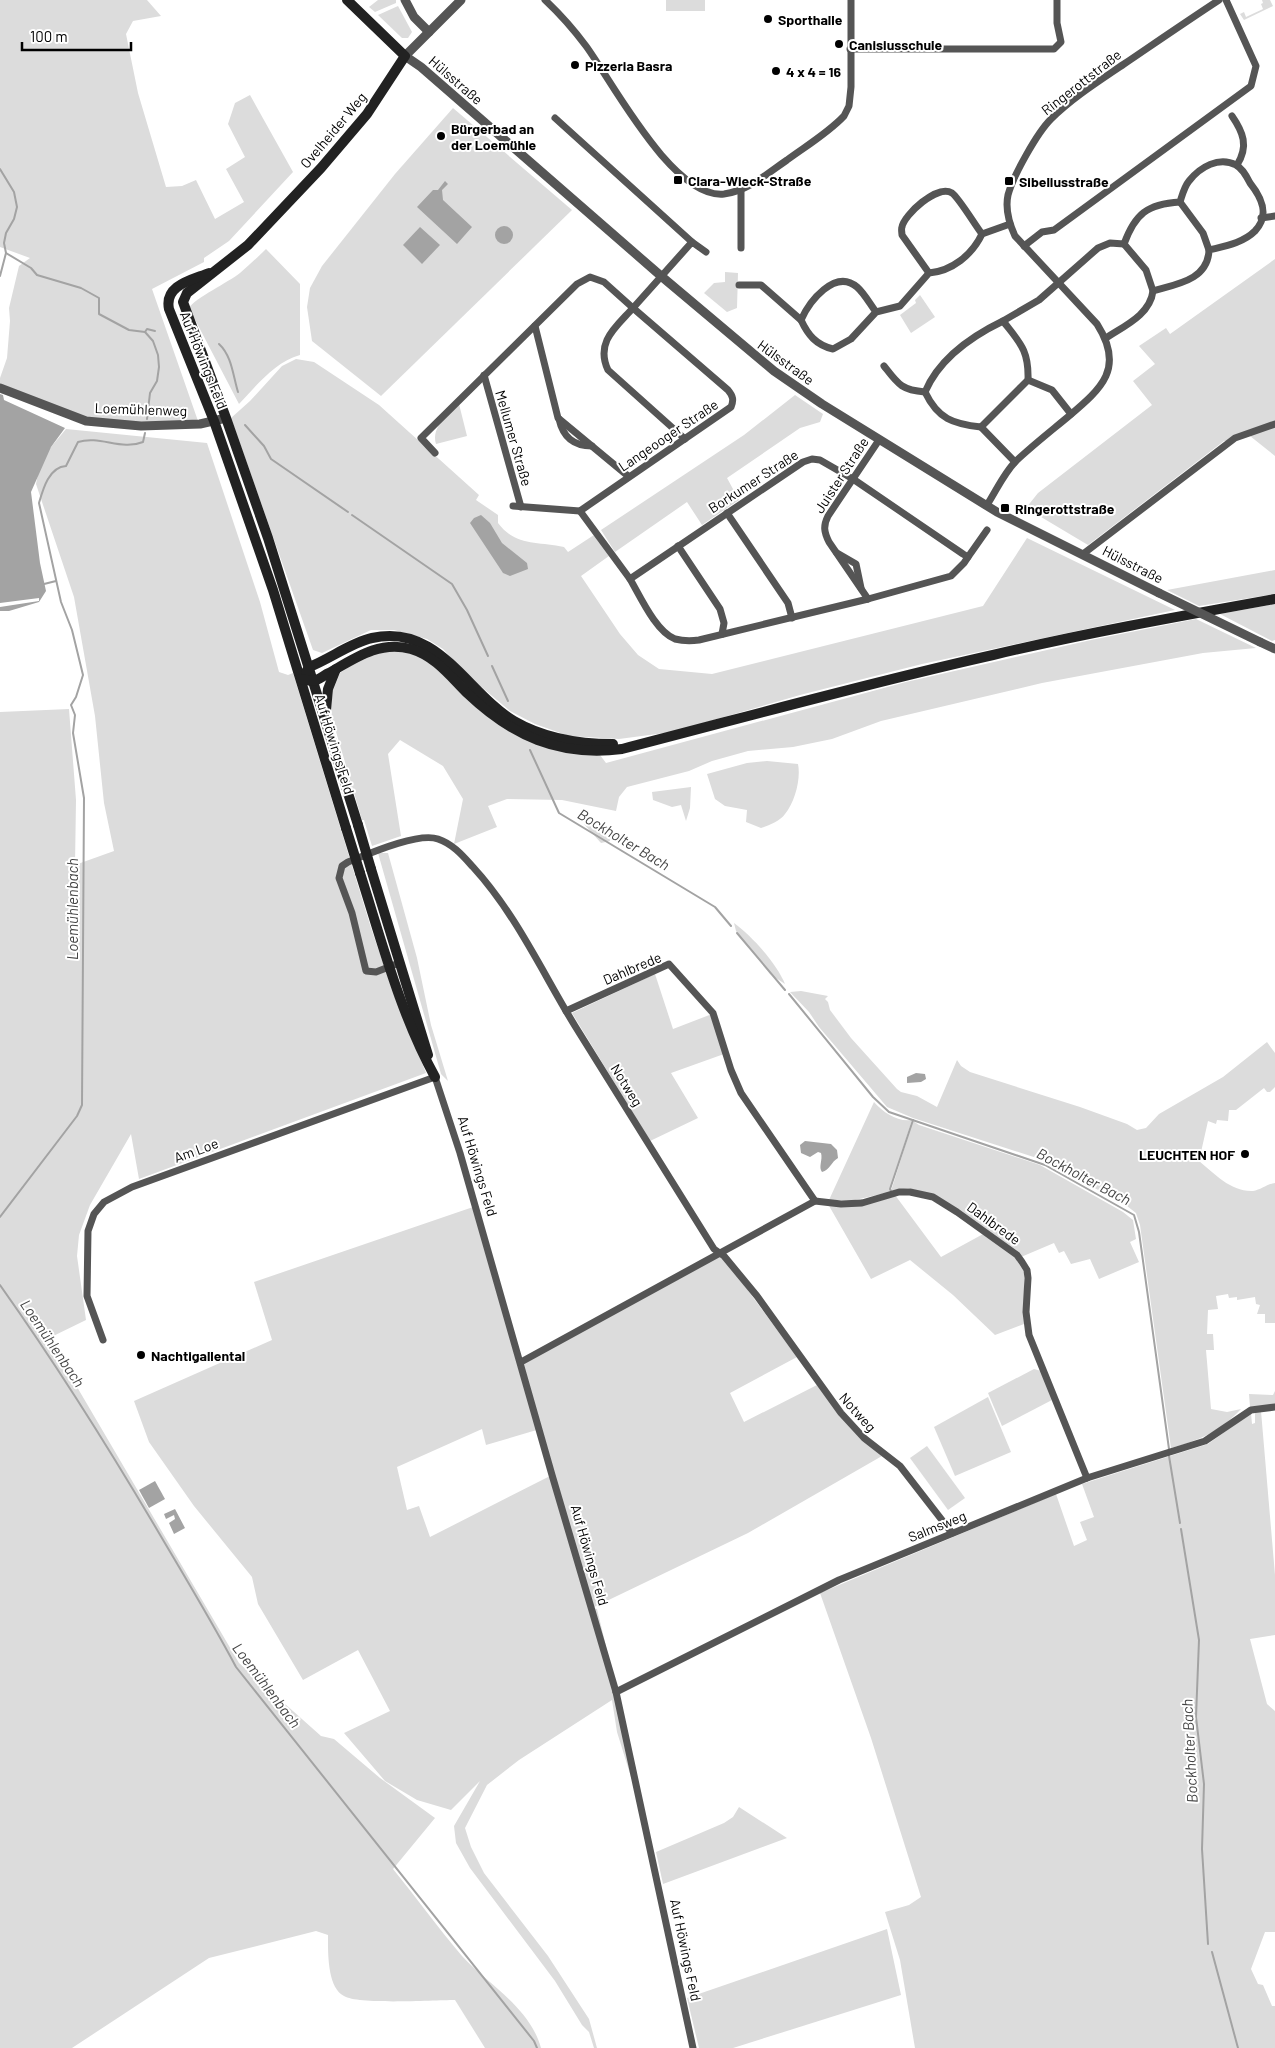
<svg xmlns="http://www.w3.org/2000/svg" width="1275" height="2048" viewBox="0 0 1275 2048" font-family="Barlow,sans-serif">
<rect width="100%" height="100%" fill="#fff"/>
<g fill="#dcdcdc" fill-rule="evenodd">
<polygon points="0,0 147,0 161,16 133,21 126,34 138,93 166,187 182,186 196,180 215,219 244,202 226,169 245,157 228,124 235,103 250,95 293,172 229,241 204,258 204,262 152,289 198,421 133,422 89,421 0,393 0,378 7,358 10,321 9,308 19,266 30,258 0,247"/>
<polygon points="378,0 396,0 396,3 375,12 369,7"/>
<rect x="666" y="0" width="39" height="11"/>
<polygon points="1262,0 1270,0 1273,6 1244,20 1240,14 1244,12 1246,17 1263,9 1261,4 1263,3"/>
<polygon points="398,6 412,32 408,38 402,38 378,15"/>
<polygon points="453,108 572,210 381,396 312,341 307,307 310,288 322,266 395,174"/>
<path d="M266 249 300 284V355C275 362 257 385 239 404L189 308C195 298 229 282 240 273 249 265 258 257 266 249Z"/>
<polygon points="1275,259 1275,456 1250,436 1235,441 1224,441 1088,545 1026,508 1038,493 1152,405 1133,381 1155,364 1139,346 1166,328 1170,334"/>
<polygon points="725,272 738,273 737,308 727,312 704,293 714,283 725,282"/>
<polygon points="920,295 935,317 911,333 900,315 916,303 915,300"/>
<path d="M296 359 314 362 379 405 479 495 476 500 498 515V523C516 547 538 541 564 547L568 552 594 535 609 556 581 576 620 634 638 655 659 669 712 674 983 606 1027 538 1175 610 922 664 800 695 672 732 619 739 569 736 535 724 510 711 466 674 443 649 427 639 394 630H371L322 653 313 650 231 418 250 401 282 366Z"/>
<polygon points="795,395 823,414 820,422 800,428 727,478 739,500 702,525 687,502 615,552 601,530 744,435"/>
<path d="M459 404 467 436 436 444C431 426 448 416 459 404Z"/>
<path d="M66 429 207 443 260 602 279 672 288 675 293 673 371 928 390 983 426 1073 139 1179 131 1134 90 1205 79 1235 77 1256 86 1320 45 1340 70 1375 239 1663 321 1736 334 1739 380 1778 435 1818 393 1869C416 1897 438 1928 462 1956 489 1985 530 2008 541 2048H485L455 2000C433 2000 359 2005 344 1996 327 1987 328 1952 328 1935L316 1931 209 1958 72 2048H0V712L69 709 76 800 75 865 114 851 104 803 95 716 74 597 36 484 41 459Z"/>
<polygon points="1275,570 1275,594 1199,606 1167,590"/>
<polygon points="1275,604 1275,640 1272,641 1220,614"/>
<polygon points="1196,619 1256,648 1203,653 1042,683 881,721 832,739 793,747 748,751 712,761 689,771 627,787 619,797 616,811 562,800 507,799 488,806 497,827 454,844 463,799 443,766 400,740 388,754 401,836 372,846 364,820 362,820 332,718 331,707 333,690 340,673 368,654 404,649 431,660 486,715 600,755 606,763 906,682 1091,640"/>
<path d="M767 761 798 764C801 779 795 802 785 814 780 821 770 825 761 828L746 822 747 810 725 806 715 799 707 774 747 763Z"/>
<polygon points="691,787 690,808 686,821 681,805 672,807 653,800 652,792"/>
<polygon points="584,824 601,830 609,836 610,841 601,843"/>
<polygon points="378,853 388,853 417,958 431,1025 448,1081 441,1074"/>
<path d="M734 923C752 936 777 964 785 984L770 974 736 931Z"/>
<polygon points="655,974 673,1029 712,1014 724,1054 671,1073 698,1118 650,1141 572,1013"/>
<path d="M801 991 828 996 825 999 828 1002 830 1010 851 1038 897 1089 901 1092 917 1096 937 1107 957 1060 961 1066 970 1072 1080 1107 1127 1124 1137 1130 1146 1128 1159 1114 1223 1077 1267 1042 1275 1053V1087L1270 1092H1267L1264 1088 1236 1110H1229L1228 1121 1217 1120 1216 1124 1208 1121 1199 1161C1215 1174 1231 1192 1253 1191 1261 1190 1267 1184 1275 1183V1323H1265V1314H1257L1260 1305 1256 1304 1255 1297 1237 1300V1297L1229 1298 1228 1294 1216 1296 1218 1309 1208 1310 1207 1334H1213L1214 1350H1206L1211 1409 1227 1412 1241 1409C1219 1432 1200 1440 1171 1448L1140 1225 1136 1213 1127 1206 1046 1161 913 1118 887 1107 819 1027 809 1012 790 992Z"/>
<path d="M874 1102C884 1113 897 1122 912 1120L890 1188 891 1191 913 1121 919 1125 1040 1165 1123 1212 1133 1220 1136 1239 1130 1242 1139 1262 1099 1279 1090 1259 1071 1264 1064 1251 1059 1253 1054 1243 1021 1257 933 1195 908 1188 855 1200H829Z"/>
<polygon points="895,1195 941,1257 985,1233 1012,1253 1024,1272 1024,1324 995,1335 953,1295 910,1260 871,1279 828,1204"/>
<path d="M476 1206 521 1362 719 1256 724 1258 797 1357 730 1393 744 1422 817 1385 882 1456 748 1533 592 1608 597 1609 637 1774 631 1777 617 1732 612 1700 519 1760 487 1785 465 1828 471 1847 484 1873 548 1956 589 2019 597 2048H594L589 2032 582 2025 555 1981 470 1868 456 1843 454 1826 480 1781 451 1810 417 1800 385 1781 344 1733 390 1711 358 1650 303 1680 258 1604 252 1577 194 1506 149 1442 134 1401 272 1340 254 1282ZM482 1429 486 1445 540 1429 552 1475 430 1537 419 1506 407 1510 397 1467Z"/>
<polygon points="1034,1369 1041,1371 1052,1400 1002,1426 988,1393"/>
<polygon points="1275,1391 1275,1405 1250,1407 1249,1394 1273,1395"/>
<polygon points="988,1397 1011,1452 955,1476 934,1427"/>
<polygon points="1261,1411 1275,1575 1275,1635 1250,1639 1267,1704 1275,1711 1275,1932 1265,1932 1251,1969 1258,1984 1263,1985 1272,2006 1275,2006 1275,2048 915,2048 900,1960 885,1912 909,1905 921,1897 871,1738 820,1593 1056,1494 1074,1546 1087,1540 1080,1522 1094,1517 1082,1484 1208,1444 1251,1413 1252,1424 1255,1423 1255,1412"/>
<polygon points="927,1446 965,1498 948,1510 910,1458"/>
<polygon points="739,1807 787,1838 663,1884 656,1852 724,1823 733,1817"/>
<polygon points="887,1929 901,1995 733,2048 699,2048 687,1998"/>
</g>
<g fill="#a3a3a3">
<polygon points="445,181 448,184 442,190 443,200 472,227 457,244 417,207 433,190 438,190"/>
<circle cx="504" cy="235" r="9"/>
<polygon points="420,227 440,245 422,264 403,245"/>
<polygon points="0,394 3,395 4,400 65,428 51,447 31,492 40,563 46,591 39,602 9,611 0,611"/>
<polygon points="481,515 490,523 502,543 527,563 528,569 510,576 503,573 470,523 474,518"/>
<polygon points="916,1073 925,1074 926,1079 921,1082 907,1083 907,1077"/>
<path d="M805 1141 831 1144 837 1150 838 1158C831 1162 830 1170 822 1172 818 1167 823 1160 821 1153L818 1152 810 1157 801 1153 800 1145Z"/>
<polygon points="155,1481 165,1499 149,1508 139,1490"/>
<polygon points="175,1509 185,1528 174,1534 169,1523 175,1519 174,1515 166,1519 164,1514"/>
</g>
<polygon fill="#fff" points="39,598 39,601 0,607 0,603"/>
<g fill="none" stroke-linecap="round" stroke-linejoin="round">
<g stroke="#a3a3a3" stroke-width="2">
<polyline points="0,169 14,192 17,207 14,219 6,233 4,243 6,253 0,276"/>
<polyline points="6,253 31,268 37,275 81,288 99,298 99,314 129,330 145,332 153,341 158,355 159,367 157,381 150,393 147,419"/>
<polyline points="145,332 147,329 155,331"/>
<path d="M219 344C232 356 233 376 238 392"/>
<polyline points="245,425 264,446 271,459 348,512"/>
<polyline points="352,515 452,584 467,610 488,656"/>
<polyline points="44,584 56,581"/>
<polyline points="492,666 508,701"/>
<polyline points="530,750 559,813 715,907 731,926"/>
<polyline points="737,933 785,990"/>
<polyline points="789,994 873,1097 889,1112 1045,1165 1134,1215 1139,1232 1169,1449"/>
<polyline points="891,1191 890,1189 913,1120"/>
<path d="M0 1217 77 1116 82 1105 84 798 73 733 75 715 71 705 76 697 83 675 72 630 61 602 39 503C43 489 49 467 66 466L78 442C100 435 121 451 143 442L145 433"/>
<path d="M0 1285C56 1364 107 1445 156 1528 183 1574 211 1620 236 1667L534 2041 537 2048"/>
<polyline points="1169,1456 1180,1523"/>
<polyline points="1181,1529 1199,1640 1196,1717 1204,1784 1202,1849 1208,1944"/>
<polyline points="1212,1952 1238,2048"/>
</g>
<g stroke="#555" stroke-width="7">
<path d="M545 0C560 14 574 30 586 46 613 83 673 199 724 194 748 191 768 173 787 160 806 146 828 133 844 116L849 106 851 87V0"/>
<polyline points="850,49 1054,49 1061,42 1057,23 1057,0"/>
<path d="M1232 116C1243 132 1249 146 1237 165"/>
<polyline points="555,118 692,242"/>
<polyline points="741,190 741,248"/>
<polyline points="1180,202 1203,233 1209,250"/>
<polyline points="1261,218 1275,216"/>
<polyline points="1124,244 1146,270 1153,291"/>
<polyline points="1024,246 1042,232 1054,230 1251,86 1256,66 1226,0"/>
<path d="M929 273 902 235C902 233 901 229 902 227 904 215 937 184 952 193 959 198 975 225 982 234"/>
<polyline points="739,285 761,285 801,320"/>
<path d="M876 312C870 304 864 293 857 287 835 268 809 302 801 320 808 335 816 345 833 349L851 339 876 312 900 306 929 273C952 271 972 255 982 234L1010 224"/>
<path d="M1003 321 1039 300 1098 248 1110 243 1124 244C1135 214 1147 204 1180 202 1182 196 1184 187 1189 181 1200 167 1219 156 1236 165 1242 168 1247 177 1250 183 1262 198 1270 215 1255 231 1243 243 1225 246 1209 250 1208 280 1177 284 1153 291 1150 315 1124 326 1106 338"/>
<path d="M1003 321C1020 343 1029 350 1028 380L981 427C953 424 938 419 925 392 939 359 972 336 1003 321Z"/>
<polyline points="535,326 558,418 628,476"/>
<path d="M884 366C898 384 901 390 925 392"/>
<polyline points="484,375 521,507"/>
<polyline points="1028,380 1052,390 1071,414"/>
<path d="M559 419C563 437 573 446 592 446"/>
<polyline points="981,427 1015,462"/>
<path d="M435 453 421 438 577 284 590 277 604 282 633 308C616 327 595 342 608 370L685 439"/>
<path d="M812 459 820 460 853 479 963 554 968 557 964 563 951 576 868 599 699 640C691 641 683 641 675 639 656 632 640 596 630 579L803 462Z"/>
<path d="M987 505C996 491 1004 473 1016 461 1033 445 1051 431 1069 416 1102 388 1125 368 1097 324L1015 236C1009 223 1005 209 1008 195 1013 176 1037 133 1051 119 1072 98 1099 81 1124 64 1155 43 1187 21 1219 0"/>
<path d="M513 506 580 511 731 407C734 400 733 396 728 390L633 308 692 242 706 252"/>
<polyline points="580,511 630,579"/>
<polyline points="727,513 788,603 792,618"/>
<polyline points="678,546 720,609 724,623 722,634"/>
<polyline points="837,553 856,564 861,588"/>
<polyline points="1083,554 1235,438 1275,424"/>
<polyline points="968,557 987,530"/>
<path d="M868 599 829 542C824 532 823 526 828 516L879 440"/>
<path d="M399 963 376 972 366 971 352 913 339 878 342 866 348 862C368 854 418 832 438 839 453 844 463 856 473 867 516 914 542 972 575 1026 621 1100 668 1174 714 1249L724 1256 757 1296 841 1413 864 1438 900 1466 952 1533"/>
<polyline points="815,1201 841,1204 862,1203 899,1192 910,1192 933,1197 957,1212 1017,1255 1022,1262 1027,1270 1028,1278 1026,1312 1029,1335 1087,1478"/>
<polyline points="103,1340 87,1296 88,1231 94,1214 104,1202 132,1187 435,1077 460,1153 552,1475 616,1692 693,2048"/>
<polyline points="521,1362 815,1201 741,1093 731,1070 713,1013 669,964 566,1011"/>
<polyline points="616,1692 839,1580 1087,1478 1205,1441 1251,1410 1275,1407"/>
</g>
<g stroke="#555" stroke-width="9">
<polyline points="405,0 414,17 429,32"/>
<polyline points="461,0 405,56 421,67 661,276 774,371 822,404 997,512 1159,593"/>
<polyline points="0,388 86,421 141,426 200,424 226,418"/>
<polyline points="1260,642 1275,649"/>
</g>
<g stroke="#222" stroke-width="10">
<polyline points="347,0 405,56 367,114 321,168 248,245 187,293 183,302 226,418 268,538 358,825"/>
<path d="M209 273C192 280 164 285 169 309L214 421 273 590 346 828"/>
<path d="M306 672 309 667C330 659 350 643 372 638 438 623 466 692 514 721 545 739 578 744 613 744"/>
<path d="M301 679C305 679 309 681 312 681 318 681 324 675 329 673 355 658 380 640 411 649 435 656 450 676 467 693 512 736 559 757 622 749 746 717 868 683 993 655 1086 633 1181 616 1275 599"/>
<polyline points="326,710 328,689 336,669"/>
<polyline points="371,869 428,1055"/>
<path d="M360 873C382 942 400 1013 435 1077"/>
</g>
<polyline stroke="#555" stroke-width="9" points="1159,593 1260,642"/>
<g stroke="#222" stroke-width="10">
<polyline points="358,825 371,869"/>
<polyline points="346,828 360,873"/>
</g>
</g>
<g fill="#000" stroke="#fff" stroke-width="2">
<circle cx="768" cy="19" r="5"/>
<circle cx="839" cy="44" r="5"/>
<circle cx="575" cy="65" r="5"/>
<circle cx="776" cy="71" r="5"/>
<circle cx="441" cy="136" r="5"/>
<rect x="673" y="175" width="10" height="10" rx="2.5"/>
<rect x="1004" y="176" width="10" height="10" rx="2.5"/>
<rect x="1000" y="503" width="10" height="10" rx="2.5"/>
<circle cx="1245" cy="1154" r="5"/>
<circle cx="141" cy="1355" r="5"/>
</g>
<g text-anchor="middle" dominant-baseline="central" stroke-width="4" stroke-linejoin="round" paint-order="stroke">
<g font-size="14" font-weight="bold" fill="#000" stroke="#fff" text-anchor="start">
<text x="778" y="19">Sporthalle</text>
<text x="849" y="44">Canisiusschule</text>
<text x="585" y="65">Pizzeria Basra</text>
<text x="786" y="71">4 x 4 = 16</text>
<text x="451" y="128">Bürgerbad an<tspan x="451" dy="16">der Loemühle</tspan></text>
<text x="688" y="180">Clara-Wieck-Straße</text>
<text x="1019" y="181">Sibeliusstraße</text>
<text x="1015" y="508">Ringerottstraße</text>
<text x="1235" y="1154" text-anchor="end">LEUCHTEN HOF</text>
<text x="151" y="1355">Nachtigallental</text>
</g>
<g font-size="14" fill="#000" stroke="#fff">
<text transform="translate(456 80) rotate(41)">Hülsstraße</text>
<text transform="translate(1081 82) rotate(-38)">Ringerottstraße</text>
<text transform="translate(333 130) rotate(-50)">Ovelheider Weg</text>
<text transform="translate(204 360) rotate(68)">Auf Höwings Feld</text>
<text transform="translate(786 362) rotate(36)">Hülsstraße</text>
<text transform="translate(141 409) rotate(2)">Loemühlenweg</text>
<text transform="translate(668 435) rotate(-34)">Langeooger Straße</text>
<text transform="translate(514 438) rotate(74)">Mellumer Straße</text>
<text transform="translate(841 475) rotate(-57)">Juister Straße</text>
<text transform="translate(753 481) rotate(-33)">Borkumer Straße</text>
<text transform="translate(1133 564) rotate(27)">Hülsstraße</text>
<text transform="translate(335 744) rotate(73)">Auf Höwings Feld</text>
<text transform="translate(632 968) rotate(-23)">Dahlbrede</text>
<text transform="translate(627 1085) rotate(58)">Notweg</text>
<text transform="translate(196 1150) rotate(-20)">Am Loe</text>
<text transform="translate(478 1166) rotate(73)">Auf Höwings Feld</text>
<text transform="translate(994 1223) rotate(36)">Dahlbrede</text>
<text transform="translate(858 1412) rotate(48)">Notweg</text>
<text transform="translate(937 1526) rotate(-22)">Salmsweg</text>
<text transform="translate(590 1555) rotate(74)">Auf Höwings Feld</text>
<text transform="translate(686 1950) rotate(78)">Auf Höwings Feld</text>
</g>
<g font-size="15" font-style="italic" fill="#444" stroke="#fff">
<text transform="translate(624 839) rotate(31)">Bockholter Bach</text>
<text transform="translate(72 909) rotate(-90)">Loemühlenbach</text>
<text transform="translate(1084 1176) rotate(28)">Bockholter Bach</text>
<text transform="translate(53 1343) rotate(56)">Loemühlenbach</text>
<text transform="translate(267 1685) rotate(53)">Loemühlenbach</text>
<text transform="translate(1189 1751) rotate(-93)">Bockholter Bach</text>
</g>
</g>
<path d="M22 42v8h109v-8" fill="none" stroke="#000000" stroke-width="2.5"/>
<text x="30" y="42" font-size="15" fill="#000000" stroke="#ffffff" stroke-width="4" paint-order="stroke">100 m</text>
</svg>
